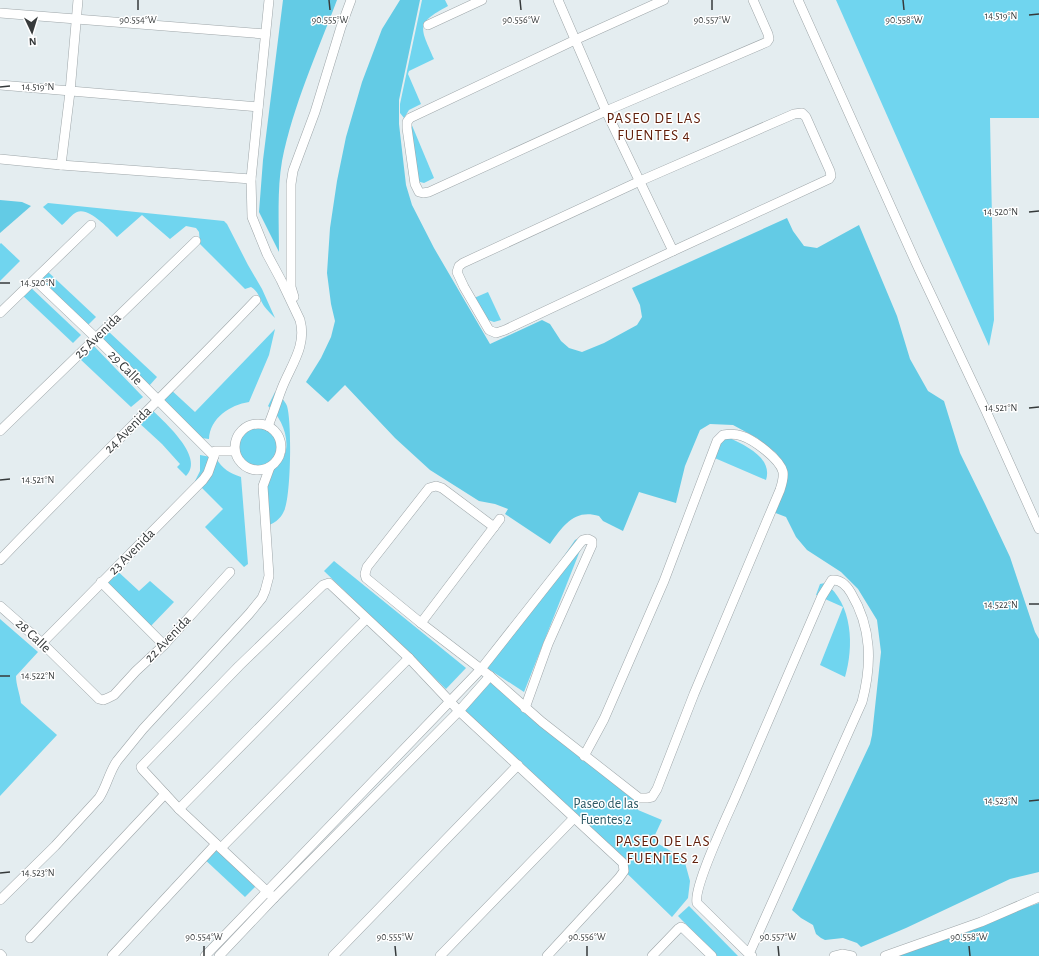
<svg xmlns="http://www.w3.org/2000/svg" width="1039" height="956" viewBox="0 0 1039 956" font-family="'Alegreya Sans',sans-serif">
<rect width="100%" height="100%" fill="#e4edf0"/>
<g fill="#70d5ef">
<path d="M422 0H445L448 6C414 24 421 28 434 59L409 71 408 74 421 104 409 110 404 118 400 113V104Z"/>
<polygon points="836,0 1039,0 1039,118 990,118 994,320 989,346"/>
<polygon points="411,123 434,178 424,183 420,182 418,179 410,131"/>
<path d="M48 203 224 221 227 224 248 265 262 289 275 318C271 314 267 310 264 306 259 298 259 292 251 287L245 289 200 244 199 232 196 228 186 226 170 239 142 215 117 237C109 229 89 207 77 212 72 214 67 221 62 225L43 207Z"/>
<polygon points="1,243 20,261 0,281 0,244"/>
<polygon points="46,270 96,317 88,325 37,278"/>
<polygon points="28,285 81,335 73,343 20,293"/>
<polygon points="488,292 501,320 494,322 488,320 474,298"/>
<path d="M275 329 269 355 249 402C230 405 210 418 209 439L201 438 159 398 169 388 195 412Z"/>
<polygon points="108,331 157,377 149,386 100,338"/>
<polygon points="92,344 143,397 131,407 79,358"/>
<path d="M275 392C280 395 285 401 287 406 292 422 291 498 284 511 281 519 273 524 265 527L264 474C270 471 276 468 280 463 294 446 283 418 268 406Z"/>
<path d="M150 408C162 420 206 457 186 476L177 467 180 464 162 444 137 421Z"/>
<circle cx="258" cy="447" r="22"/>
<path d="M730 438C746 446 773 458 766 480L710 456 717 441Z"/>
<path d="M200 455 216 458C222 469 230 473 241 477L248 564 244 567 205 527 223 509 195 481 200 471Z"/>
<polygon points="581,537 583,543 524,692 487,668 575,540"/>
<polygon points="334,561 466,668 446,689 324,571"/>
<polygon points="113,567 139,591 150,581 174,602 148,629 98,584"/>
<path d="M825 583C853 604 854 647 845 677L820 665 843 607 816 595 820 584Z"/>
<path d="M0 619 38 652 16 676C16 685 20 694 21 703L57 735 0 796Z"/>
<polygon points="491,676 636,798 638,810 662,820 655,835 657,843 684,859 690,881 688,898 672,917 460,712"/>
<polygon points="211,844 255,887 245,897 201,856"/>
<polygon points="689,906 738,956 717,956 678,916"/>
</g>
<g fill="#63cbe5">
<path d="M283 0H337C317 53 293 106 282 161 277 190 279 222 279 252L259 212 263 160Z"/>
<path d="M400 0H420L399 100V124L406 185 412 205 434 248 490 344 542 320 550 324 561 341 569 348 582 352 604 343 637 325 642 317 640 305 632 288 787 218 793 231 804 246 817 248 859 225 897 316 910 359 928 391 944 401 960 453 985 504 1010 557 1035 632 1039 639V872L1010 879 906 928 861 947 857 943 843 938 825 940 821 938 816 934 813 925 801 918 792 910 870 744 872 735 881 652 877 620 858 589 841 572 807 550 796 537 786 517 773 512 785 471 776 453 757 438 733 425 710 424 700 430 685 466 676 503 639 492 623 531 603 521 599 516C574 509 564 525 550 544L505 514 508 509 495 504 479 501 430 470 395 438 345 385 328 402 306 382 321 358 331 337 335 321 331 304 327 273 330 228 337 181 346 137 362 82 382 29Z"/>
<polygon points="0,200 22,202 31,206 0,233"/>
<polygon points="1039,903 1039,956 886,956 938,939"/>
</g>
<g fill="none" stroke-linecap="round" stroke-linejoin="round">
<defs>
<g id="minor">
<polyline points="558,0 606,111 673,251"/>
<polyline points="664,0 575,40 410,118 407,122 407,128 415,184 419,192 423,193 429,192 606,111 767,42 769,39 768,34 753,0"/>
<polyline points="798,0 917,265 986,411 1039,529"/>
<polyline points="0,13 265,34"/>
<polyline points="428,25 482,0"/>
<polyline points="0,85 258,107"/>
<polygon points="802,113 806,117 830,171 831,176 829,179 673,251 505,330 496,333 489,330 464,287 457,272 459,266 463,263 640,181 794,114"/>
<polyline points="0,159 61,165 251,179"/>
<polyline points="61,165 70,92 78,0"/>
<polyline points="35,280 96,338 214,456 215,451 235,451"/>
<polyline points="294,297 291,287 291,184 293,171 315,112 341,27 351,0"/>
<polyline points="0,313 91,225"/>
<circle cx="258" cy="447" r="23"/>
<path d="M268 426C273 414 277 401 282 388 291 365 307 346 300 320L281 280 267 254 252 217 251 179 269 0"/>
<polyline points="0,431 196,241"/>
<path d="M494 527 442 488 436 486 429 488 367 567 365 574 366 578 421 623 490 676 542 722 639 798H647L652 797 657 789 694 694 780 490C782 484 784 478 783 472 780 459 754 440 742 436 736 434 729 434 723 435L717 441 664 581 604 719 584 756"/>
<path d="M0 560C84 472 172 388 256 300"/>
<polyline points="101,582 164,645"/>
<polyline points="0,606 42,643 99,699 103,700 108,698 114,695 136,671 164,645 230,572"/>
<polyline points="421,623 500,519"/>
<polyline points="42,643 203,480 208,473 214,456"/>
<polyline points="179,809 366,619"/>
<polyline points="221,848 409,658"/>
<polyline points="274,898 179,809 142,769 141,767 239,666 323,585 329,583 409,658 459,711 623,863 624,871 619,878 547,956"/>
<path d="M0 900 55 846 99 798C107 786 109 772 117 761L143 729 249 614 262 598 265 591 269 576 263 486 270 467"/>
<polyline points="30,938 165,794"/>
<polyline points="0,954 2,956"/>
<path d="M749 954 862 702C872 664 872 628 851 593 847 586 841 579 832 580L822 596C793 663 764 731 735 798 727 816 693 888 697 903L749 954 752 956"/>
<polyline points="112,956 216,844"/>
<polyline points="205,956 481,669 581,542 583,540 588,539 592,541 592,545 548,644 525,708"/>
<polyline points="219,956 274,898 459,711 490,676"/>
<polyline points="333,956 518,765"/>
<polyline points="440,956 574,818"/>
<polyline points="652,956 678,929 681,927 683,928 712,956"/>
<polyline points="834,956 842,954 852,956"/>
<polyline points="885,956 981,922 1039,897"/>
</g>
</defs>
<use href="#minor" stroke="#9ea6a9" stroke-width="10"/>
<use href="#minor" stroke="#fff" stroke-width="9"/>
</g>
<path fill="none" stroke="#363a3b" stroke-width="1.5" d="M138 0V10M329 0 330 10M520 0 521 10M712 0V10M903 0 904 10M1029 15 1039 14M0 87 10 86M1029 212 1039 211M0 283H10M1029 408 1039 407M0 480 10 479M1029 604H1039M0 676H10M1029 801 1039 800M0 873 10 872M204 946V956M395 946 396 956M587 946V956M778 946 779 956M969 946 970 956"/>
<g text-anchor="middle" dominant-baseline="central" stroke-width="3" stroke-linejoin="round" paint-order="stroke">
<g font-size="14" fill="#363a3b" stroke="#fff">
<text transform="translate(98 336) rotate(-44)">25 Avenida</text>
<text transform="translate(125 368) rotate(45)">29 Calle</text>
<text transform="translate(128 430) rotate(-45)">24 Avenida</text>
<text transform="translate(132 552) rotate(-45)">23 Avenida</text>
<text transform="translate(33 636) rotate(43)">28 Calle</text>
<text transform="translate(168 639) rotate(-46)">22 Avenida</text>
</g>
<g font-size="14" fill="#2c5965" stroke="#fff">
<text x="606" y="804">Paseo de las<tspan x="606" dy="16">Fuentes 2</tspan></text>
</g>
<g font-size="15" letter-spacing="1" fill="#62200c" stroke="#fff">
<text x="654" y="118">PASEO DE LAS<tspan x="654" dy="17">FUENTES 4</tspan></text>
<text x="663" y="841">PASEO DE LAS<tspan x="663" dy="17">FUENTES 2</tspan></text>
</g>
</g>
<g font-size="10" text-anchor="middle" fill="#363a3b" stroke="#fff" stroke-width="3" stroke-linejoin="round" paint-order="stroke">
<text x="1001" y="19">14.519°N</text>
<text x="138" y="23">90.554°W</text>
<text x="330" y="23">90.555°W</text>
<text x="521" y="23">90.556°W</text>
<text x="712" y="23">90.557°W</text>
<text x="904" y="23">90.558°W</text>
<text x="38" y="90">14.519°N</text>
<text x="1001" y="215">14.520°N</text>
<text x="38" y="286">14.520°N</text>
<text x="1001" y="411">14.521°N</text>
<text x="38" y="483">14.521°N</text>
<text x="1001" y="608">14.522°N</text>
<text x="38" y="679">14.522°N</text>
<text x="1001" y="804">14.523°N</text>
<text x="38" y="876">14.523°N</text>
<text x="204" y="940">90.554°W</text>
<text x="395" y="940">90.555°W</text>
<text x="587" y="940">90.556°W</text>
<text x="778" y="940">90.557°W</text>
<text x="969" y="940">90.558°W</text>
</g>
<g transform="translate(32 32) rotate(176)" stroke="#ffffff" stroke-width="3" paint-order="stroke">
<path d="M0-3L7 15L0 10L-7 15Z" fill="#363a3b"/>
<text y="-6" font-size="11" font-weight="bold" text-anchor="middle" fill="#363a3b">N</text>
</g>
</svg>
